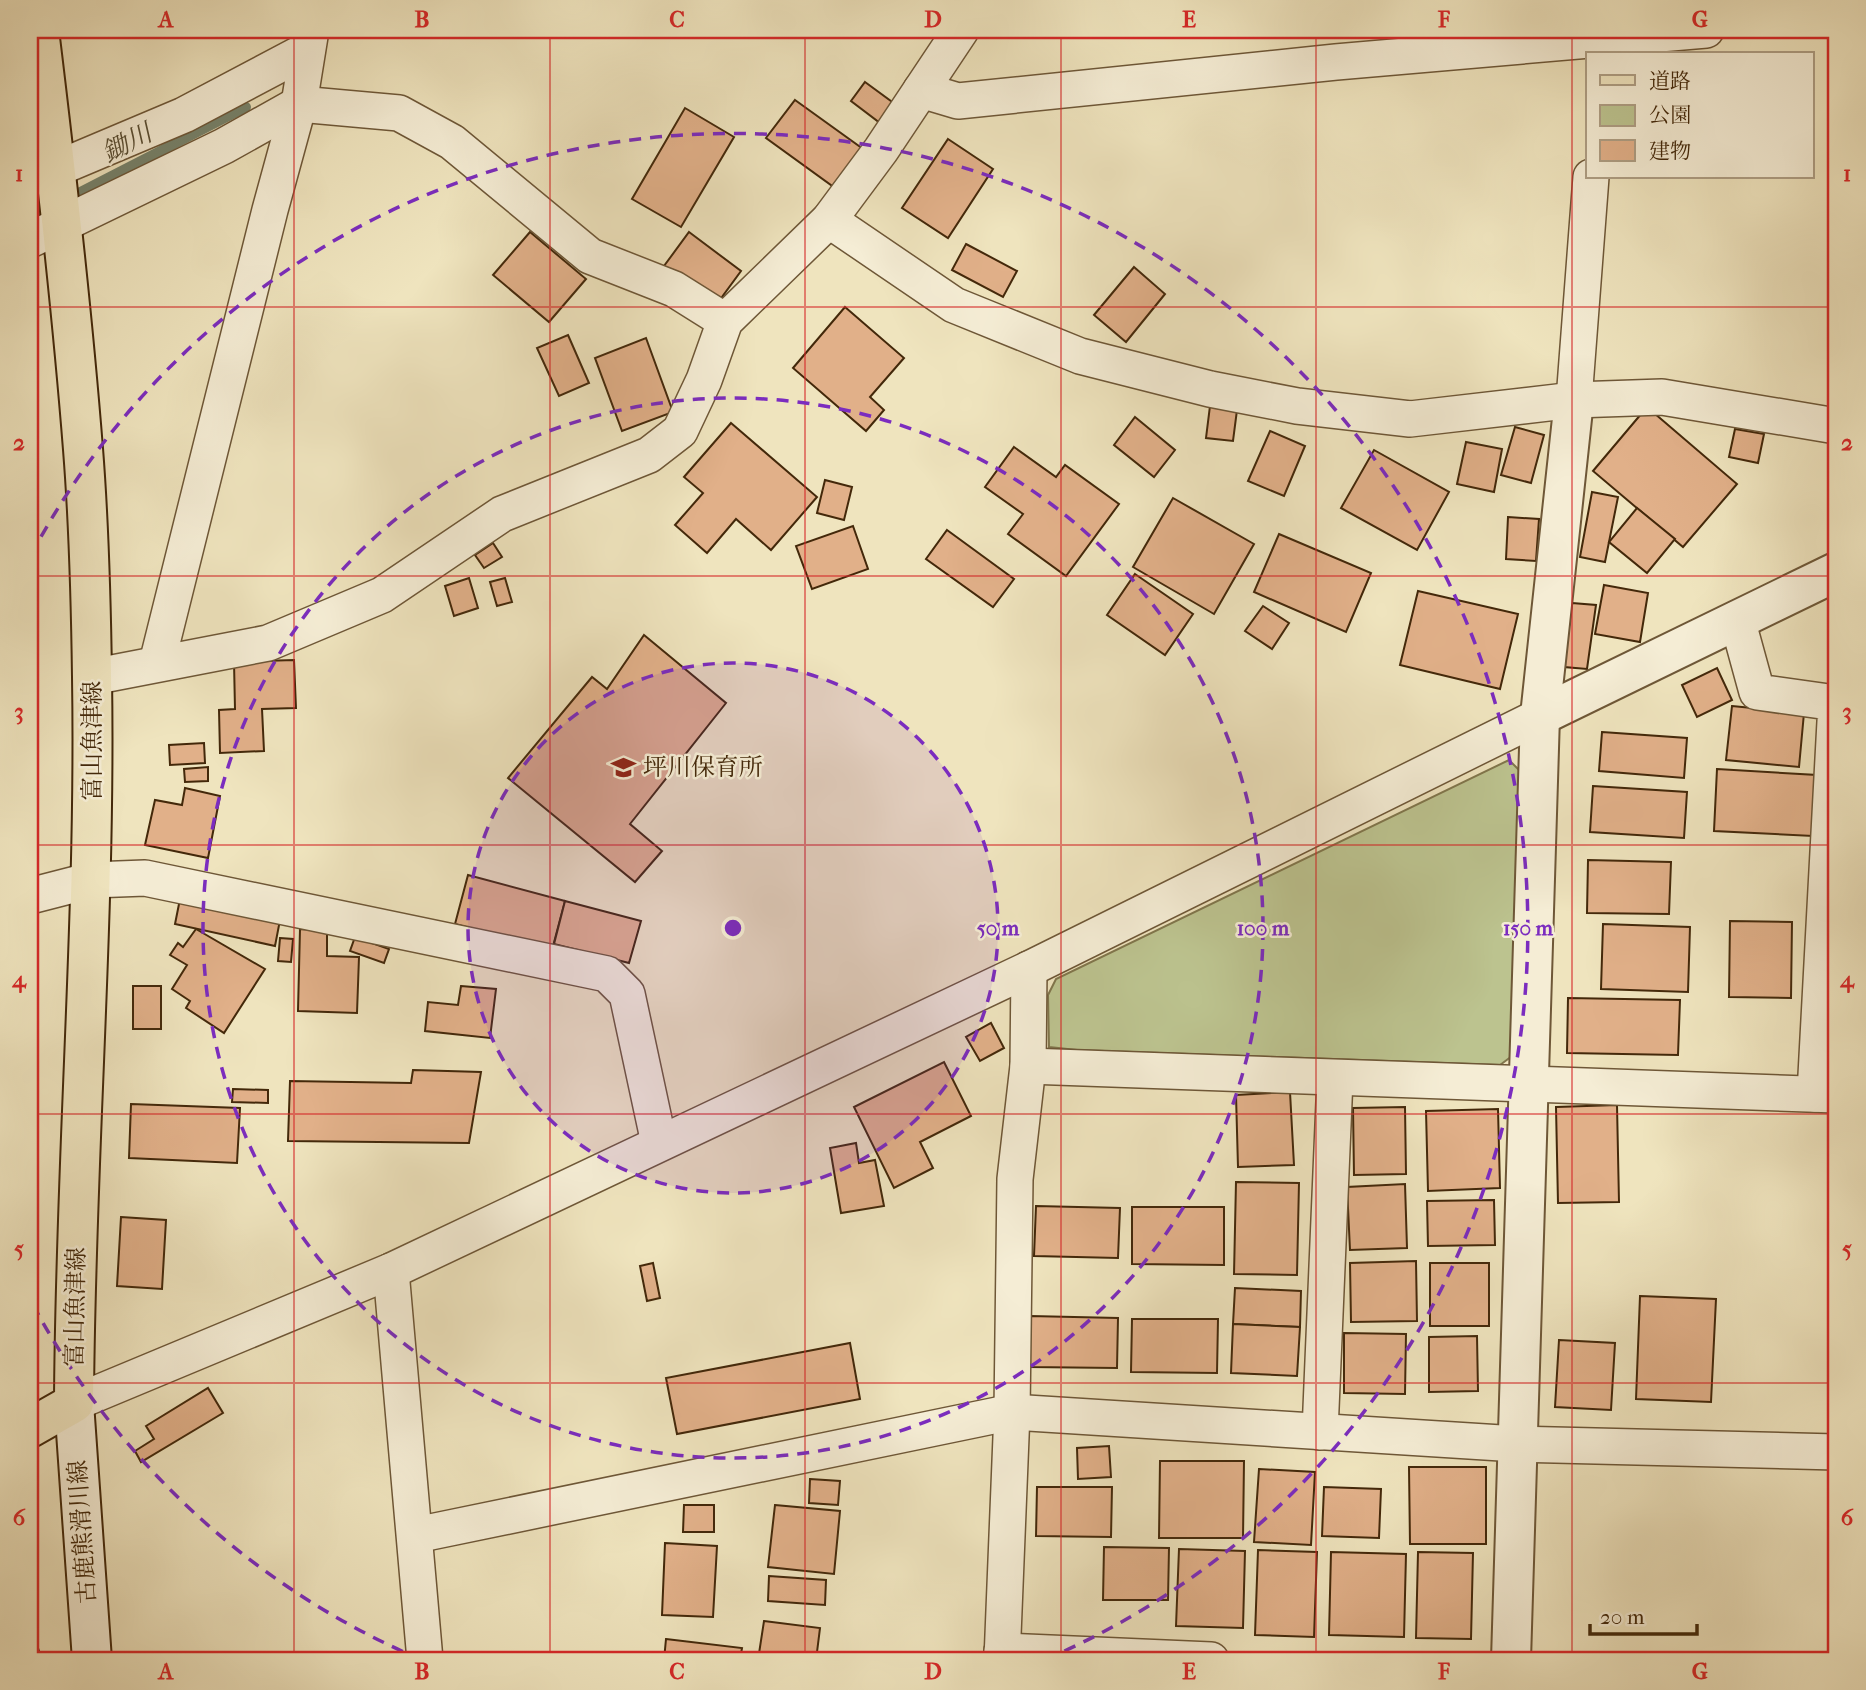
<svg xmlns="http://www.w3.org/2000/svg" width="1866" height="1690" viewBox="0 0 1866 1690" font-family="'IM FELL French Canon','Noto Serif JP',serif">
<rect width="100%" height="100%" fill="#efe4be"/>
<filter id="stains"><feTurbulence type="fractalNoise" baseFrequency=".00286" numOctaves="4"/><feColorMatrix values="0 0 0 0 .2 0 0 0 0 .09 0 0 0 0 .02 0 0 0 .5 -.17"/></filter>
<radialGradient id="worn" r=".72"><stop offset=".6" stop-color="#630" stop-opacity="0"/><stop offset="1" stop-color="#630" stop-opacity=".3"/></radialGradient>
<polygon fill="#bcc38f" stroke="#80764c" stroke-width="2" points="1509,760 1522,773 1512,1056 1500,1065 1077,1050 1049,1047 1048,995 1056,979"/>
<g fill="none" stroke-linecap="round" stroke-linejoin="round">
<g stroke="#77836c" stroke-width="10">
<polyline points="374,31 376,30"/>
<polyline points="30,218 246,107"/>
</g>
</g>
<g fill="#e1b089" stroke="#43280a" stroke-width="2">
<polygon points="865,82 899,107 884,126 851,101"/>
<polygon points="795,100 870,154 842,193 766,138"/>
<polygon points="685,108 734,137 681,227 632,199"/>
<polygon points="948,139 993,169 948,238 902,208"/>
<polygon points="530,232 586,279 549,322 493,275"/>
<polygon points="689,232 741,271 716,305 664,266"/>
<polygon points="966,244 1017,271 1003,297 952,270"/>
<polygon points="1134,267 1165,294 1126,342 1094,315"/>
<polygon points="845,307 904,358 870,397 884,410 866,431 793,368"/>
<polygon points="568,335 589,383 559,396 537,348"/>
<polygon points="646,338 673,412 622,431 595,358"/>
<polygon points="1210,406 1237,410 1233,441 1206,438"/>
<polygon points="1647,407 1737,484 1683,547 1593,471"/>
<polygon points="1135,417 1175,450 1154,477 1114,445"/>
<polygon points="731,423 817,497 771,550 736,519 707,553 675,525 703,493 684,477"/>
<polygon points="1515,427 1544,435 1531,483 1501,475"/>
<polygon points="1735,429 1764,434 1758,463 1729,457"/>
<polygon points="1270,431 1305,446 1284,496 1248,481"/>
<polygon points="1466,442 1502,449 1494,492 1457,484"/>
<polygon points="1014,447 1056,477 1065,465 1119,504 1066,576 1008,534 1023,514 985,487"/>
<polygon points="1374,450 1449,492 1417,550 1341,508"/>
<polygon points="825,480 852,487 844,520 817,513"/>
<polygon points="1592,492 1618,497 1605,562 1580,557"/>
<polygon points="1173,498 1254,544 1214,614 1133,567"/>
<polygon points="1637,508 1675,539 1647,573 1609,542"/>
<polygon points="1508,517 1539,519 1536,561 1506,559"/>
<polygon points="853,526 868,569 812,589 796,546"/>
<polygon points="947,530 1014,579 993,607 926,559"/>
<polygon points="1279,534 1371,573 1346,632 1254,592"/>
<polygon points="493,543 502,557 484,568 475,555"/>
<polygon points="1135,574 1193,614 1165,655 1107,615"/>
<polygon points="469,578 478,608 454,616 445,586"/>
<polygon points="505,578 512,602 497,606 490,582"/>
<polygon points="1604,585 1648,593 1640,642 1595,634"/>
<polygon points="1418,591 1518,614 1500,689 1400,665"/>
<polygon points="1572,603 1596,605 1587,669 1564,667"/>
<polygon points="1263,606 1289,623 1272,649 1245,631"/>
<polygon points="644,635 726,703 630,824 662,851 635,882 508,778 592,677 607,689"/>
<polygon points="294,660 296,708 262,709 264,751 220,753 219,710 235,709 234,662"/>
<polygon points="1717,668 1732,700 1697,717 1682,685"/>
<polygon points="1732,706 1804,713 1799,767 1726,760"/>
<polygon points="1602,732 1687,738 1684,778 1599,771"/>
<polygon points="204,743 205,763 170,765 169,745"/>
<polygon points="208,767 208,781 185,782 184,769"/>
<polygon points="1717,769 1817,775 1813,836 1714,831"/>
<polygon points="1593,786 1687,792 1684,838 1590,832"/>
<polygon points="185,788 220,796 208,858 145,845 155,800 182,805"/>
<polygon points="1588,860 1671,862 1669,914 1587,913"/>
<polygon points="468,875 565,901 552,950 455,924"/>
<polygon points="180,899 280,920 275,946 175,924"/>
<polygon points="565,901 641,921 629,963 554,944"/>
<polygon points="1730,921 1792,922 1791,998 1729,997"/>
<polygon points="1603,924 1690,927 1688,992 1601,989"/>
<polygon points="196,929 265,969 224,1033 186,1008 190,1001 172,989 187,965 170,955 178,943 183,947"/>
<polygon points="300,929 327,930 327,956 359,957 357,1013 298,1011"/>
<polygon points="355,937 389,949 384,963 350,951"/>
<polygon points="280,938 293,939 291,962 278,961"/>
<rect x="133" y="986" width="28" height="43"/>
<polygon points="461,986 496,989 490,1038 425,1031 428,1002 458,1005"/>
<polygon points="1568,998 1680,1000 1678,1055 1567,1053"/>
<polygon points="991,1023 1004,1048 980,1061 966,1037"/>
<polygon points="944,1062 971,1116 920,1142 933,1168 894,1188 854,1107"/>
<polygon points="413,1070 481,1072 469,1143 288,1141 290,1081 411,1083"/>
<polygon points="233,1089 268,1090 268,1103 232,1102"/>
<polygon points="1290,1092 1294,1165 1238,1167 1236,1095"/>
<polygon points="131,1104 240,1108 237,1163 129,1158"/>
<polygon points="1617,1105 1619,1202 1558,1203 1556,1107"/>
<polygon points="1405,1107 1406,1174 1354,1175 1353,1108"/>
<polygon points="1498,1109 1500,1188 1428,1191 1426,1111"/>
<polygon points="856,1143 859,1163 875,1160 884,1206 841,1213 830,1148"/>
<polygon points="1236,1182 1299,1183 1297,1275 1234,1274"/>
<polygon points="1405,1184 1407,1248 1350,1250 1347,1187"/>
<polygon points="1494,1200 1495,1245 1428,1246 1427,1201"/>
<polygon points="1036,1206 1120,1208 1118,1258 1034,1256"/>
<polygon points="1132,1207 1224,1207 1224,1265 1132,1264"/>
<polygon points="121,1217 166,1220 162,1289 117,1286"/>
<polygon points="1416,1261 1417,1321 1351,1322 1350,1263"/>
<polygon points="653,1263 660,1298 647,1301 640,1266"/>
<rect x="1430" y="1263" width="59" height="63"/>
<polygon points="1235,1288 1301,1291 1300,1327 1233,1324"/>
<polygon points="1640,1296 1716,1299 1711,1402 1636,1399"/>
<polygon points="1030,1316 1118,1318 1117,1368 1028,1367"/>
<polygon points="1132,1319 1218,1319 1217,1373 1131,1372"/>
<polygon points="1233,1324 1300,1327 1297,1376 1231,1373"/>
<polygon points="1344,1333 1406,1334 1405,1394 1344,1393"/>
<polygon points="1477,1336 1478,1391 1429,1392 1429,1337"/>
<polygon points="1559,1340 1615,1343 1611,1410 1555,1407"/>
<polygon points="850,1343 860,1399 677,1434 666,1378"/>
<polygon points="208,1388 223,1413 141,1462 135,1451 154,1439 146,1426"/>
<polygon points="1109,1446 1111,1477 1078,1479 1077,1448"/>
<polygon points="1160,1461 1244,1461 1243,1538 1159,1538"/>
<polygon points="1409,1467 1486,1467 1486,1544 1410,1544"/>
<polygon points="1259,1469 1315,1472 1311,1545 1254,1542"/>
<polygon points="810,1479 840,1481 838,1505 809,1503"/>
<polygon points="1037,1487 1112,1487 1111,1537 1036,1536"/>
<polygon points="1324,1487 1381,1489 1379,1538 1322,1536"/>
<polygon points="684,1505 714,1505 714,1532 683,1532"/>
<polygon points="775,1505 840,1511 834,1574 768,1567"/>
<polygon points="665,1543 717,1546 713,1617 662,1615"/>
<polygon points="1104,1547 1169,1548 1168,1600 1103,1600"/>
<polygon points="1179,1549 1245,1551 1243,1628 1176,1626"/>
<polygon points="1258,1550 1317,1552 1314,1637 1255,1635"/>
<polygon points="1331,1552 1406,1554 1404,1637 1329,1635"/>
<polygon points="1418,1552 1473,1553 1471,1639 1416,1638"/>
<polygon points="769,1576 826,1580 825,1605 768,1601"/>
<polygon points="764,1621 820,1628 816,1660 758,1660"/>
<polygon points="34,1636 42,1660 30,1660 30,1638"/>
<polygon points="666,1639 742,1648 740,1660 664,1660"/>
</g>
<g fill="none" stroke-linecap="round" stroke-linejoin="round">
<defs>
<g id="minor">
<polyline points="921,90 958,101 1336,62 1706,30"/>
<polyline points="56,169 184,115 307,50"/>
<polyline points="829,220 954,305 1080,356 1210,389 1297,406 1410,419 1574,400 1662,397 1836,426"/>
<polyline points="30,240 224,146 299,104 399,113 452,142 590,256 674,289 725,321"/>
<polyline points="1574,400 1591,177"/>
<polyline points="1737,619 1757,692 1836,703 1815,1094"/>
<polyline points="157,663 270,210 299,104 311,30"/>
<polyline points="92,677 268,643 382,595 502,514 649,455 680,431 704,380 725,321 829,220 881,150 961,30"/>
<polyline points="30,896 92,880 145,878 607,974 627,994 659,1143"/>
<polyline points="1028,1066 1836,1095"/>
<polyline points="391,1271 425,1660"/>
<polyline points="74,1403 391,1271 1029,969 1540,716"/>
<polyline points="1320,1432 1335,1078"/>
<polyline points="416,1535 1012,1412 1517,1444 1836,1452"/>
<polyline points="1002,1651 1211,1660"/>
<polyline points="1002,1660 1012,1412 1015,1179 1028,1066 1029,969"/>
</g>
<g id="tertiary">
<polyline points="1540,716 1836,572"/>
<polyline points="1511,1660 1540,716 1574,400"/>
</g>
<polyline id="secondary" points="74,1403 92,1660"/>
<path id="primary" d="M30 1428 74 1403C75 1161 96 920 92 677 91 602 89 525 83 449 72 309 56 169 39 30"/>
</defs>
<use href="#minor" stroke="#6e5737" stroke-width="38"/>
<use href="#tertiary" stroke="#6e5737" stroke-width="42"/>
<use href="#secondary" stroke="#43280a" stroke-width="42"/>
<use href="#primary" stroke="#43280a" stroke-width="42"/>
<use href="#minor" stroke="#f5edd5" stroke-width="35"/>
<use href="#tertiary" stroke="#f5edd5" stroke-width="38"/>
<use href="#secondary" stroke="#f5edd5" stroke-width="38"/>
<use href="#primary" stroke="#efe4be" stroke-width="38"/>
</g>
<path fill="none" stroke="#d62828" stroke-width="2" stroke-opacity="0.55" d="M294 30V1660M550 30V1660M805 30V1660M1061 30V1660M1316 30V1660M1572 30V1660M30 307H1836M30 576H1836M30 845H1836M30 1114H1836M30 1383H1836"/>
<circle cx="733" cy="928" r="265" fill="#7b2cbf" fill-opacity=".12"/>
<g fill="none" stroke="#7b2cbf" stroke-width="3.5" stroke-dasharray="12 9">
<circle cx="733" cy="928" r="265"/>
<circle cx="733" cy="928" r="530"/>
<path d="M422 1660A795 795 0 0 1 31 1301M31 555A795 795 0 1 1 1044 1660"/>
</g>
<defs>
<symbol id="school-bare" viewBox="-9 -9 18 18"><path d="M0-5L7-2L0 1L-7-2ZM-4 1L0 2.5L4 1V4Q0 6-4 4Z" fill="#8f2418" stroke="#f5edd5" stroke-width="2.5" paint-order="stroke"/></symbol>
</defs>
<g fill-rule="evenodd">
<use href="#school-bare" x="606" y="750" width="35" height="35"/>
</g>
<g text-anchor="middle" dominant-baseline="central" stroke-width="5" stroke-linejoin="round" paint-order="stroke">
<g font-size="24" fill="#43280a" stroke="#f5edd5">
<text transform="translate(92 741) rotate(-90)">富山魚津線</text>
<text transform="translate(75 1307) rotate(-89)">富山魚津線</text>
<text transform="translate(82 1532) rotate(-94)">古鹿熊滑川線</text>
</g>
<g font-size="24" fill="#43280a" stroke="#f5edd5" text-anchor="start">
<text x="643" y="767">坪川保育所</text>
</g>
<g font-size="26" font-style="italic" fill="#594e33" stroke="#f5edd5">
<text transform="translate(127 143) rotate(-27)">鋤川</text>
</g>
</g>
<circle cx="733" cy="928" r="10" fill="#7b2cbf" stroke="#f5edd5" stroke-width="3.5"/>
<g font-size="21" text-anchor="middle" font-weight="bold" fill="#7b2cbf" stroke="#f5edd5" stroke-width="5" stroke-linejoin="round" paint-order="stroke">
<text x="998" y="935">50 m</text>
<text x="1263" y="935">100 m</text>
<text x="1528" y="935">150 m</text>
</g>
<rect width="1866" height="1690" fill="none" stroke="#efe4be" stroke-width="77"/>
<rect x="1586" y="52" width="228" height="126" fill="#f5edd5" stroke="#ae9e84" stroke-width="2"/>
<rect x="1600" y="75" width="35" height="10" fill="#efe4be" stroke="#ae9e84" stroke-width="2"/>
<text x="1649" y="88" font-size="21" fill="#43280a">道路</text>
<rect x="1600" y="105" width="35" height="21" fill="#bcc38f" stroke="#ae9e84" stroke-width="2"/>
<text x="1649" y="122" font-size="21" fill="#43280a">公園</text>
<rect x="1600" y="140" width="35" height="21" fill="#e1b089" stroke="#ae9e84" stroke-width="2"/>
<text x="1649" y="158" font-size="21" fill="#43280a">建物</text>
<path d="M1590 1624v10h107v-10" fill="none" stroke="#43280a" stroke-width="3.5"/>
<text x="1600" y="1624" font-size="21" fill="#43280a" stroke="#f5edd5" stroke-width="5" paint-order="stroke">20 m</text>
<rect x="38" y="38" width="1790" height="1614" fill="none" stroke="#d62828" stroke-width="2.5"/>
<g font-size="23" text-anchor="middle" font-weight="bold" fill="#d62828">
<text x="166" y="27">A</text>
<text x="422" y="27">B</text>
<text x="677" y="27">C</text>
<text x="933" y="27">D</text>
<text x="1189" y="27">E</text>
<text x="1444" y="27">F</text>
<text x="1700" y="27">G</text>
<text x="19" y="181">1</text>
<text x="1847" y="181">1</text>
<text x="19" y="450">2</text>
<text x="1847" y="450">2</text>
<text x="19" y="719">3</text>
<text x="1847" y="719">3</text>
<text x="19" y="987">4</text>
<text x="1847" y="987">4</text>
<text x="19" y="1256">5</text>
<text x="1847" y="1256">5</text>
<text x="19" y="1525">6</text>
<text x="1847" y="1525">6</text>
<text x="166" y="1679">A</text>
<text x="422" y="1679">B</text>
<text x="677" y="1679">C</text>
<text x="933" y="1679">D</text>
<text x="1189" y="1679">E</text>
<text x="1444" y="1679">F</text>
<text x="1700" y="1679">G</text>
</g>
<rect width="100%" height="100%" filter="url(#stains)"/>
<rect width="100%" height="100%" fill="url(#worn)"/>
</svg>
